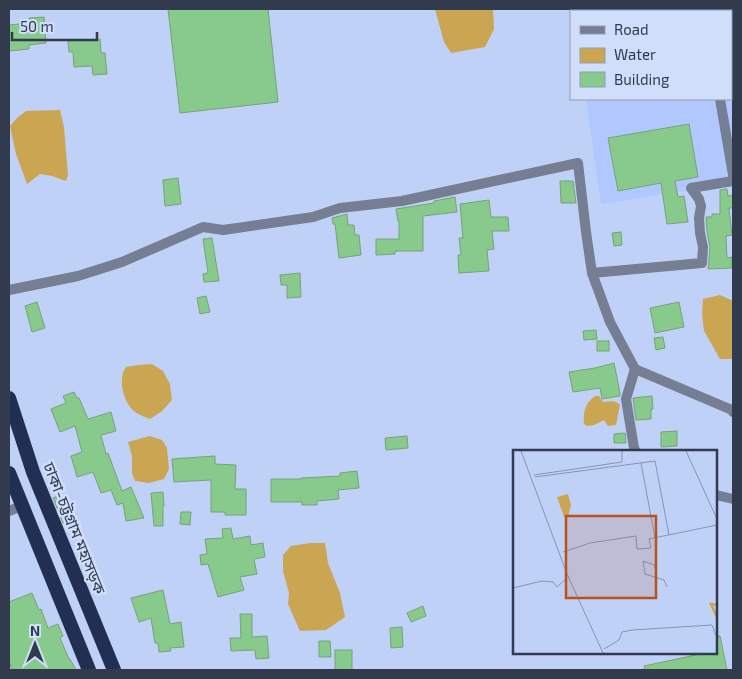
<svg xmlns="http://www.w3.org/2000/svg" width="742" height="679" viewBox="0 0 742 679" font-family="'Exo 2','Noto Sans Bengali',sans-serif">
<rect width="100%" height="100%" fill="#bfd1f7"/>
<polygon fill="#b0c8ff" points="573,9 733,9 733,184 601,204 586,99 731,99 731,11 574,11"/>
<g fill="#cba652">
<polygon points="435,9 493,9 494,29 485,47 451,53 444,42"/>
<polygon points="60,110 64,127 68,175 66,181 52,176 40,174 27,184 16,154 10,126 17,118 26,111"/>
<polygon points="720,295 733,301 733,359 720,359 704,331 702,314 703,299"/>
<path d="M152 364 163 371 170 384 172 400 162 411 150 419C145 417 139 415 135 412 124 404 117 379 126 367L138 365Z"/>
<path d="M595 396H599L603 402 613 401 620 404 616 425 608 426 604 420 594 425 587 426 584 424C583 412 585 403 595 396Z"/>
<polygon points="150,436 162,440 167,448 169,469 164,479 149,483 135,481 132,473 132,456 128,442"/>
<polygon points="310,543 325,543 328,563 340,593 345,617 326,630 300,631 288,604 289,593 283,571 283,555 291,546"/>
</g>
<g fill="#87ca8b" stroke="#79a17b">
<polygon points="168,9 268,9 278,102 180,113"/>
<polygon points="44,17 46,43 29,45 29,49 9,51 9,25 29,23 29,18"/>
<polygon points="100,39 101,53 105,53 107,74 93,75 92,66 74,67 73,52 69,52 68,41"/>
<polygon points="689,124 698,177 675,181 678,197 684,196 688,222 667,224 661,183 618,191 608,138"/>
<polygon points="178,178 181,204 165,206 163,180"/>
<polygon points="560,181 573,181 576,203 561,203"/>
<polygon points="727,189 728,196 733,195 733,208 729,208 732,235 726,236 727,258 732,257 732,268 708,269 710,247 707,232 706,217 712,217 712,214 720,214 720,190"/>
<polygon points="455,197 457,212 423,216 423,251 395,251 395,254 376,255 376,239 399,239 399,221 398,221 396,209 434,203 434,201"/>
<polygon points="489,200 491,217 508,217 509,231 492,231 494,249 487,250 489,271 459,273 458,255 461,255 459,238 463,238 460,204"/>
<polygon points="347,214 348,225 354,225 355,235 359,235 361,255 339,258 335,224 333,224 332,218"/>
<polygon points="621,232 622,245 614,246 612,233"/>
<polygon points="212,238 219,281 204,282 203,274 208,273 203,239"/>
<polygon points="300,273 301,297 287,298 287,285 281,285 280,275"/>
<polygon points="206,296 210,312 200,314 197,298"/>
<polygon points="37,302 45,328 32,332 25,306"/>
<polygon points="679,302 684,327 655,333 650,308"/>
<polygon points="596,330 597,339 584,340 583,331"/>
<polygon points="663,337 665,348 656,350 654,338"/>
<rect x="597" y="341" width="12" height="10"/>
<polygon points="614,363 620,393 620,396 602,399 600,388 573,392 569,372 595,368"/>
<polygon points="74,392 77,398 79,398 88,419 111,412 116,431 101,435 106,454 108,453 122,491 131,487 144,518 126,521 123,503 117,505 111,490 101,493 93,472 77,477 71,456 82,452 75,426 60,432 51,409 66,403 63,396"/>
<polygon points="652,396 653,409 651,409 651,419 636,420 633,398"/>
<polygon points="677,431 677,446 661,447 661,432"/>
<polygon points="625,433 626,443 614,443 614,434"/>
<polygon points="407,436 408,448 386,450 385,438"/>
<polygon points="215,456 215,464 236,465 235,489 246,489 246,515 225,515 225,512 211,512 211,480 174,482 172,459"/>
<polygon points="357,471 359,488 338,490 339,499 317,501 317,505 302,505 302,502 271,502 271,479 301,479 301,478 340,476 340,473"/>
<polygon points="163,492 164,506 163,506 163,526 154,526 151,493"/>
<polygon points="61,495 69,521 63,523 53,498"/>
<polygon points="181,512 191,512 190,525 180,524"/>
<polygon points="231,528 233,539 250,536 251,545 263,543 265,557 254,559 257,574 240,577 244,590 218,597 208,564 201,565 200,555 207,554 205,539 223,538 222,529"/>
<polygon points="163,590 170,624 181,622 184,647 170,648 171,651 159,652 158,643 155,643 151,618 139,622 131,598"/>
<polygon points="32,593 39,610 41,609 48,628 58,624 63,636 60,638 69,659 70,659 76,670 12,670 9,661 9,602"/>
<polygon points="423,606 426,616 411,622 407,613"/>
<polygon points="240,614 252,614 252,637 267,636 269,658 256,659 255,650 231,651 230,638 241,638"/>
<polygon points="402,627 403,647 391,648 390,628"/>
<polygon points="716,636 720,636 727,670 645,670 644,666 705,653 716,653"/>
<polygon points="319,641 330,641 331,657 319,657"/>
<rect x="335" y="650" width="17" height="20"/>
</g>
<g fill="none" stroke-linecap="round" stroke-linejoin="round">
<g stroke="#757e92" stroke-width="10">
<polyline points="704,9 704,11"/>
<polyline points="720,99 733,175"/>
<polyline points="592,273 610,322 635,369"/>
<polyline points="9,290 78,276 122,262 203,227 223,230 313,217 340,208 402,201 578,163 586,232 592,273 702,263 703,247 700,233 699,218 701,206 699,199 691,188 733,181"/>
<polyline points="636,452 634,448 626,399 635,369 732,410 733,412"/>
<polyline points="716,495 733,499"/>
<polyline points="9,511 22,506"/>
</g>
<g stroke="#213052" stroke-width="14">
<polyline points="9,398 33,472 114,670"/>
<polyline points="9,473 89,670"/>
</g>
</g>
<g text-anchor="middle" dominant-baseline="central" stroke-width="5" stroke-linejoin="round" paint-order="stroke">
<g font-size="16" fill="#323b4e" stroke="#d0defb">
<text transform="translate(75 528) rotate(68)">ঢাকা-চট্টগ্রাম মহাসড়ক</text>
</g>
</g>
<g transform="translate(513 450)">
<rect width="204" height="204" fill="#bfd1f7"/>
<path d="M55 44 58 55 55 67H51L44 47Z" fill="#cba652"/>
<path fill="none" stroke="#cba652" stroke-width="2.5" d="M204 155 198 154 204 167"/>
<path fill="none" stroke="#8795b3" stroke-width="1" d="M8 1 54 124 90 203M173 1 204 69M128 13 142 88M21 25 109 12V1M22 27 142 11 156 85M50 102 77 93 123 86 124 99 138 98 136 89 204 75M143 120 141 115 130 111 132 124 151 130 154 137M0 138 29 131 40 132 44 137 54 128M91 199 106 190 109 182 119 180 199 175 204 188"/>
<path fill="#ba521c" fill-opacity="0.15" stroke="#ba521c" stroke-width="2.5" d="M53 66H143V148H53Z"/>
<rect width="204" height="204" fill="none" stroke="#323b4e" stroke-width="2.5"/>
</g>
<rect width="742" height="679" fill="none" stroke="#323b4e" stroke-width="20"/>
<rect x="570" y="10" width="162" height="90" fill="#d0defb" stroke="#919db6"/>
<rect x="580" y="26" width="25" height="8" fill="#757e92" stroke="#919db6"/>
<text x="614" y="35" font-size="15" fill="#323b4e">Road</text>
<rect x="580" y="48" width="25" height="15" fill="#cba652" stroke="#919db6"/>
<text x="614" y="60" font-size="15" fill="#323b4e">Water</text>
<rect x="580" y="72" width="25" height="15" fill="#87ca8b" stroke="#919db6"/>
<text x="614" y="85" font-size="15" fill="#323b4e">Building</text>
<g transform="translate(35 644)" stroke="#d0defb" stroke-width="4" paint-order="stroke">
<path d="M0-4L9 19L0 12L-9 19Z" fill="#323b4e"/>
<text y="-8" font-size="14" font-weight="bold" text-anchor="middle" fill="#323b4e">N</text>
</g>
<path d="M12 32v8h85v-8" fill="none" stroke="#323b4e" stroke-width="2.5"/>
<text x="20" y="32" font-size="15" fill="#323b4e" stroke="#d0defb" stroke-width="4" paint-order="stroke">50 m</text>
</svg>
